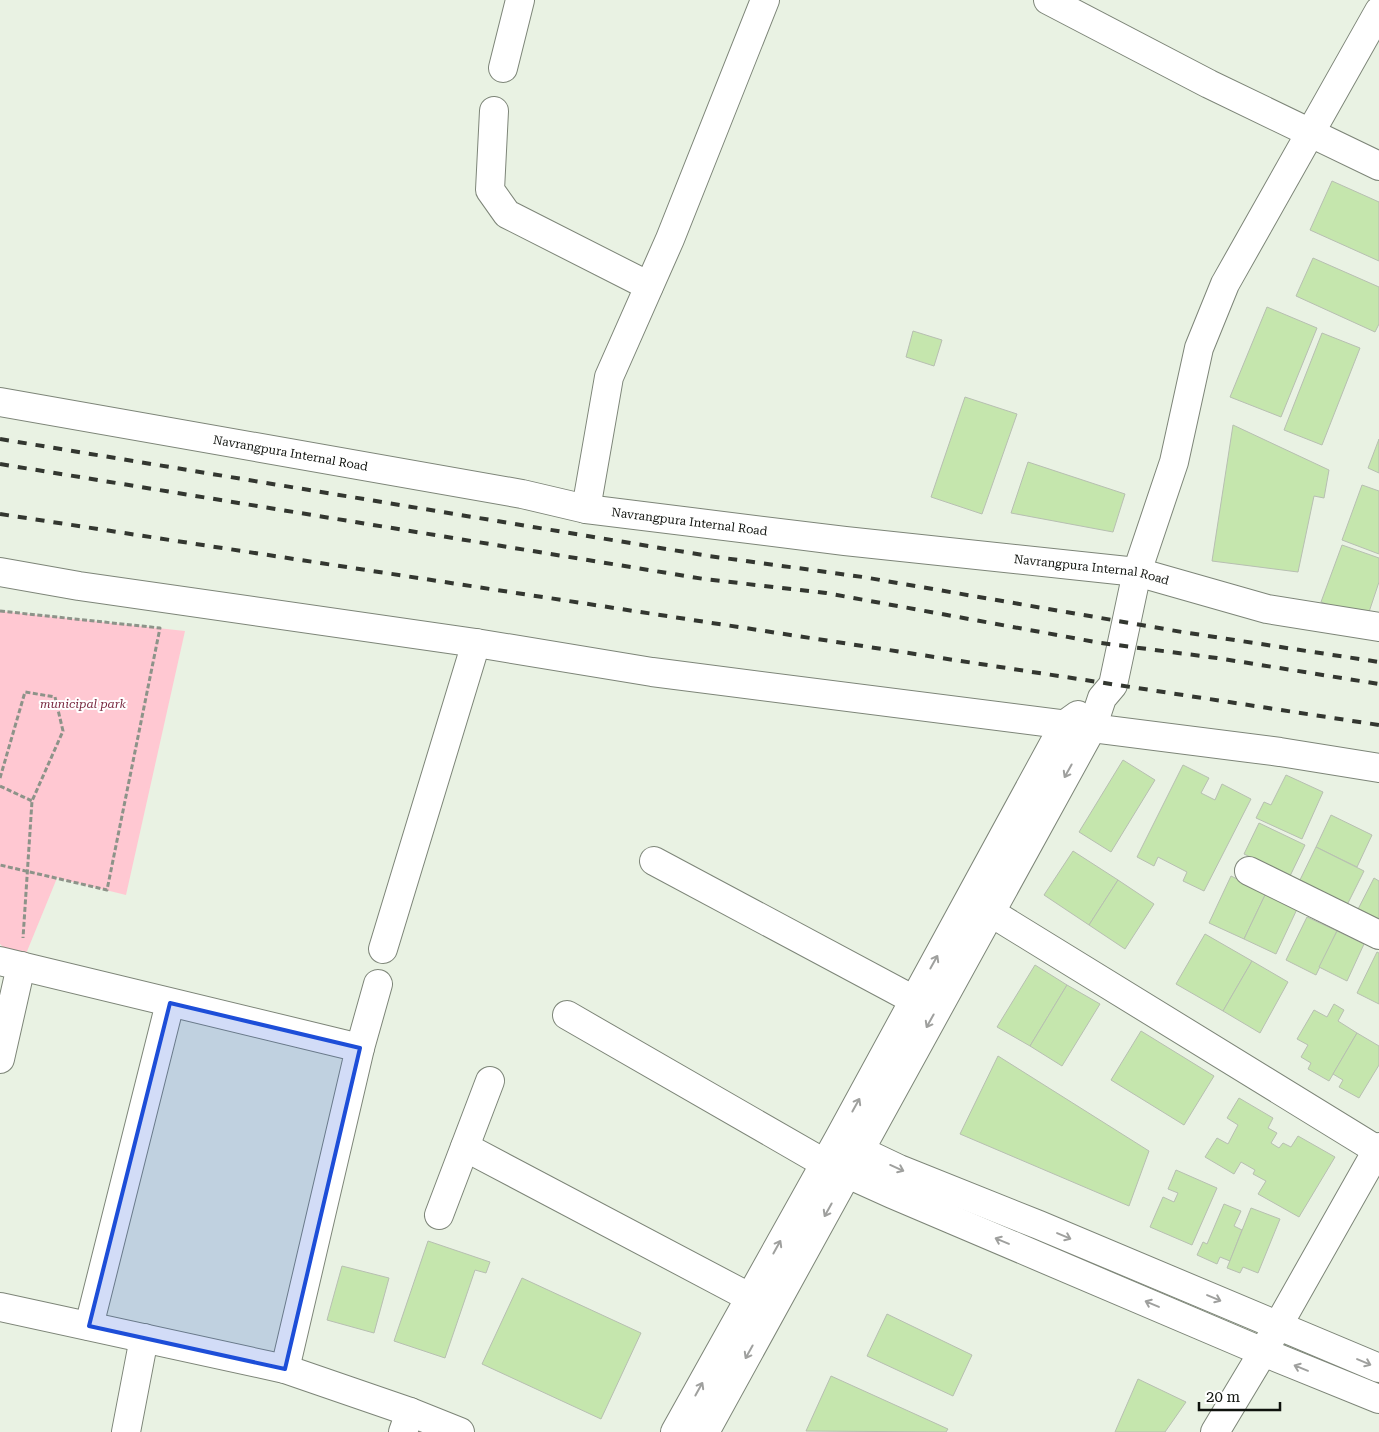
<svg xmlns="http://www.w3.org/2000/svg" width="1379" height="1432" viewBox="0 0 1379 1432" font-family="'Roboto Serif',serif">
<rect width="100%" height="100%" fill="#e9f2e3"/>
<polygon fill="#ffc8d2" points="0,611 185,631 126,895 57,878 21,966 0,944"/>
<g fill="#c5e6ad" stroke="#b7bfb1">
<polygon points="1332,181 1379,202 1379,261 1310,230"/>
<polygon points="1313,258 1379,287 1379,324 1375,332 1296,296"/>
<polygon points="1267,307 1317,328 1281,417 1230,397"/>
<polygon points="913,331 942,340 934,366 906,357"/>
<polygon points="1322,333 1360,348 1322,445 1284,430"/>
<polygon points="965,397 1017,414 982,514 931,497"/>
<polygon points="1233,425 1329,470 1324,498 1314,496 1298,572 1212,561"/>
<polygon points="1379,439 1379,473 1368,468"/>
<polygon points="1028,462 1125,494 1113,532 1011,513"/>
<polygon points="1362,485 1379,491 1379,554 1342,540"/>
<polygon points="1342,545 1379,558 1379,582 1367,618 1321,602"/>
<polygon points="1123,760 1155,780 1111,852 1079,832"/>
<polygon points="1183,765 1209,778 1201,793 1215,800 1222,784 1251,799 1204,891 1183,881 1187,872 1158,857 1154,866 1137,857"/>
<polygon points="1286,775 1323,792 1302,839 1256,818 1264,802 1271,805"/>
<polygon points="1331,815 1372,835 1357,867 1316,847"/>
<polygon points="1259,823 1305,845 1290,876 1244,854"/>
<polygon points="1316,847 1364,871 1347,905 1299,882"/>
<polygon points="1073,851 1118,880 1089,925 1044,895"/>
<polygon points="1231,876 1266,893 1244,939 1209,923"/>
<polygon points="1374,878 1379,881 1379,928 1355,915"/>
<polygon points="1118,880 1154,904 1125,949 1089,925"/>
<polygon points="1266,893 1298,907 1276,954 1244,939"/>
<polygon points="1307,917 1337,931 1316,975 1286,960"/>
<polygon points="1337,931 1364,944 1347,981 1319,967"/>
<polygon points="1205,934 1252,961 1223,1011 1176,984"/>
<polygon points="1377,952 1379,953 1379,1004 1357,993"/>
<polygon points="1252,961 1288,982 1260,1033 1223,1011"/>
<polygon points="1035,965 1067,985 1030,1046 997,1027"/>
<polygon points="1067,985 1100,1004 1062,1066 1030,1046"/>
<polygon points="1334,1004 1344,1010 1338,1021 1357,1033 1329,1081 1308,1069 1311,1063 1301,1057 1308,1045 1297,1039 1314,1010 1327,1017"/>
<polygon points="1141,1031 1214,1076 1184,1125 1111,1080"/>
<polygon points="1357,1033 1379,1046 1379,1065 1359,1098 1339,1087 1343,1080 1333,1074"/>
<polygon points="998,1056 1149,1151 1129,1206 960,1134"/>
<polygon points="1239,1098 1273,1118 1268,1128 1277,1133 1271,1143 1279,1148 1283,1143 1291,1147 1298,1136 1335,1157 1299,1217 1258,1194 1266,1181 1253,1174 1255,1170 1241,1162 1234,1174 1205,1157 1217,1138 1228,1144 1238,1125 1227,1118"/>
<polygon points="1176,1170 1217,1188 1192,1245 1150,1227 1163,1197 1174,1202 1178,1193 1168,1189"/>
<polygon points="1224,1204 1241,1211 1234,1226 1242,1230 1230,1261 1220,1257 1217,1264 1197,1255 1203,1242 1207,1244"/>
<polygon points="1251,1208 1280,1219 1258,1273 1243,1267 1240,1273 1227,1268"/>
<polygon points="428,1241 490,1262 486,1273 475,1270 445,1358 394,1341"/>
<polygon points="342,1266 389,1278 374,1333 327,1320"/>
<polygon points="522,1278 641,1333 601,1419 482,1364"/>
<polygon points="887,1314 972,1355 953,1396 867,1356"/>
<polygon points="831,1376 948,1429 946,1432 806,1431"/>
<polygon points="1138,1379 1186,1402 1165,1432 1115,1432"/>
</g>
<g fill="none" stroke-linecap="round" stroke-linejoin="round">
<defs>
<g id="street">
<polyline points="1048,0 1209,84 1379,166"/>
<polyline points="503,68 520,0"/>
<polyline points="494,111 490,190 507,214 649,286"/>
<polyline points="654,861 914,1000"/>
<polyline points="1249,871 1379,935"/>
<polyline points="990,912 1377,1150"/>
<polyline points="383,949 476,643"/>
<polyline points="0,961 360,1048 285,1369"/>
<polyline points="567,1015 824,1163"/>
<polyline points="360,1048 378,984"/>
<polyline points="0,1059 21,966"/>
<polyline points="465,1147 749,1297"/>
<polyline points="439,1215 490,1081"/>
<polyline points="89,1326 170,1003"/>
<polyline points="126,1432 144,1338"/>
<polyline points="403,1432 410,1412"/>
<polyline points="1215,1432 1263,1352 1379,1147"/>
</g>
<g id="secondary">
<path id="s1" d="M0 402 522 494 586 509 845 541 1137 572 1267 609 1379 627"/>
<polyline points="586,509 609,377 670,239 765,0"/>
<polyline points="0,572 79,586 476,643 652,672 1280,752 1379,768"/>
<polyline points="844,1141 859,1150 899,1169 1039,1225 1379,1368"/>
<polyline points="830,1166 892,1194 1263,1352 1379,1399"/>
<polyline points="0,1307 285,1369 410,1412 460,1432"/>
<polyline points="675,1432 839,1138 1064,725 1078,715"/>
<polyline points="705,1432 1092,728 1102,698 1113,685 1137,572 1174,462 1199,348 1225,284 1379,11"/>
</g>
</defs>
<use href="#street" stroke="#7d8578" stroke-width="30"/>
<use href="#secondary" stroke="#7d8578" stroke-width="30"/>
<g stroke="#8d9389" stroke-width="3" stroke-dasharray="5 2.5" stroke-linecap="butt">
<polyline points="0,611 160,628 107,890 0,865"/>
<polyline points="0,778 25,692 55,697 63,731 32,801 23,938"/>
<polyline points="0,786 32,801"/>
</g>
<use href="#street" stroke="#fff" stroke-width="28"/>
<use href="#secondary" stroke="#fff" stroke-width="28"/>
<g stroke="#333730" stroke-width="4" stroke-dasharray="9 9" stroke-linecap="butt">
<polyline points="0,439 709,556 863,577 1182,632 1379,662"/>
<polyline points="0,464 704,579 826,593 1101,643 1217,658 1379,684"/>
<polyline points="0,514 1379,725"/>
</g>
</g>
<defs><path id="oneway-shaft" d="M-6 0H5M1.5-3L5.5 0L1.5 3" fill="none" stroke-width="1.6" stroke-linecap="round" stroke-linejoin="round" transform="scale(1.25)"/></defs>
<g stroke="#9fa09e">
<use href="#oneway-shaft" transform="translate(1068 771) rotate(119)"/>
<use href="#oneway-shaft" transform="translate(934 962) rotate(-61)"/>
<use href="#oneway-shaft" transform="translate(930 1021) rotate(119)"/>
<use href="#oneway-shaft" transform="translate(856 1105) rotate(-61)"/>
<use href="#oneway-shaft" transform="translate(897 1168) rotate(24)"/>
<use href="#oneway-shaft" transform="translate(828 1210) rotate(119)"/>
<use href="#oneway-shaft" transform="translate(1064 1236) rotate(23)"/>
<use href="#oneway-shaft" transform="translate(1002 1241) rotate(-157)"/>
<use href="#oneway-shaft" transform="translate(777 1247) rotate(-61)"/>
<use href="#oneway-shaft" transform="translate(1214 1298) rotate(23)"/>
<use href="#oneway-shaft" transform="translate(1152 1304) rotate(-157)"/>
<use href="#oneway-shaft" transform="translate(749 1352) rotate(119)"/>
<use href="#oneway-shaft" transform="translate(1364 1362) rotate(23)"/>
<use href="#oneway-shaft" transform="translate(1301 1368) rotate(-158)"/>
<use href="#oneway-shaft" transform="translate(699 1389) rotate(-61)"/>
</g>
<path fill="#1d4ed8" fill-opacity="0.2" stroke="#1d4ed8" stroke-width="4" stroke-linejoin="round" d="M170 1003 360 1048 285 1369 89 1326Z"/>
<g text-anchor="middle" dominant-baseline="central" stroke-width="4" stroke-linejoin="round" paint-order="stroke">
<g font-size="12" fill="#0f120d" stroke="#fff">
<text stroke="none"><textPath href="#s1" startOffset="295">Navrangpura Internal Road</textPath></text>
<text stroke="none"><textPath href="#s1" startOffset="700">Navrangpura Internal Road</textPath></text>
<text stroke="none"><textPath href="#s1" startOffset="1105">Navrangpura Internal Road</textPath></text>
</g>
<g font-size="12" font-style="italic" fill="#782940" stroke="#fff">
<text x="83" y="704">municipal park</text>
</g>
</g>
<path d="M1199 1402v8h81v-8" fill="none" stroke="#0f120d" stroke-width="2.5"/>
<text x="1206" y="1402" font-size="15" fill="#0f120d" stroke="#ffffff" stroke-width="4" paint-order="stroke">20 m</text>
</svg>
